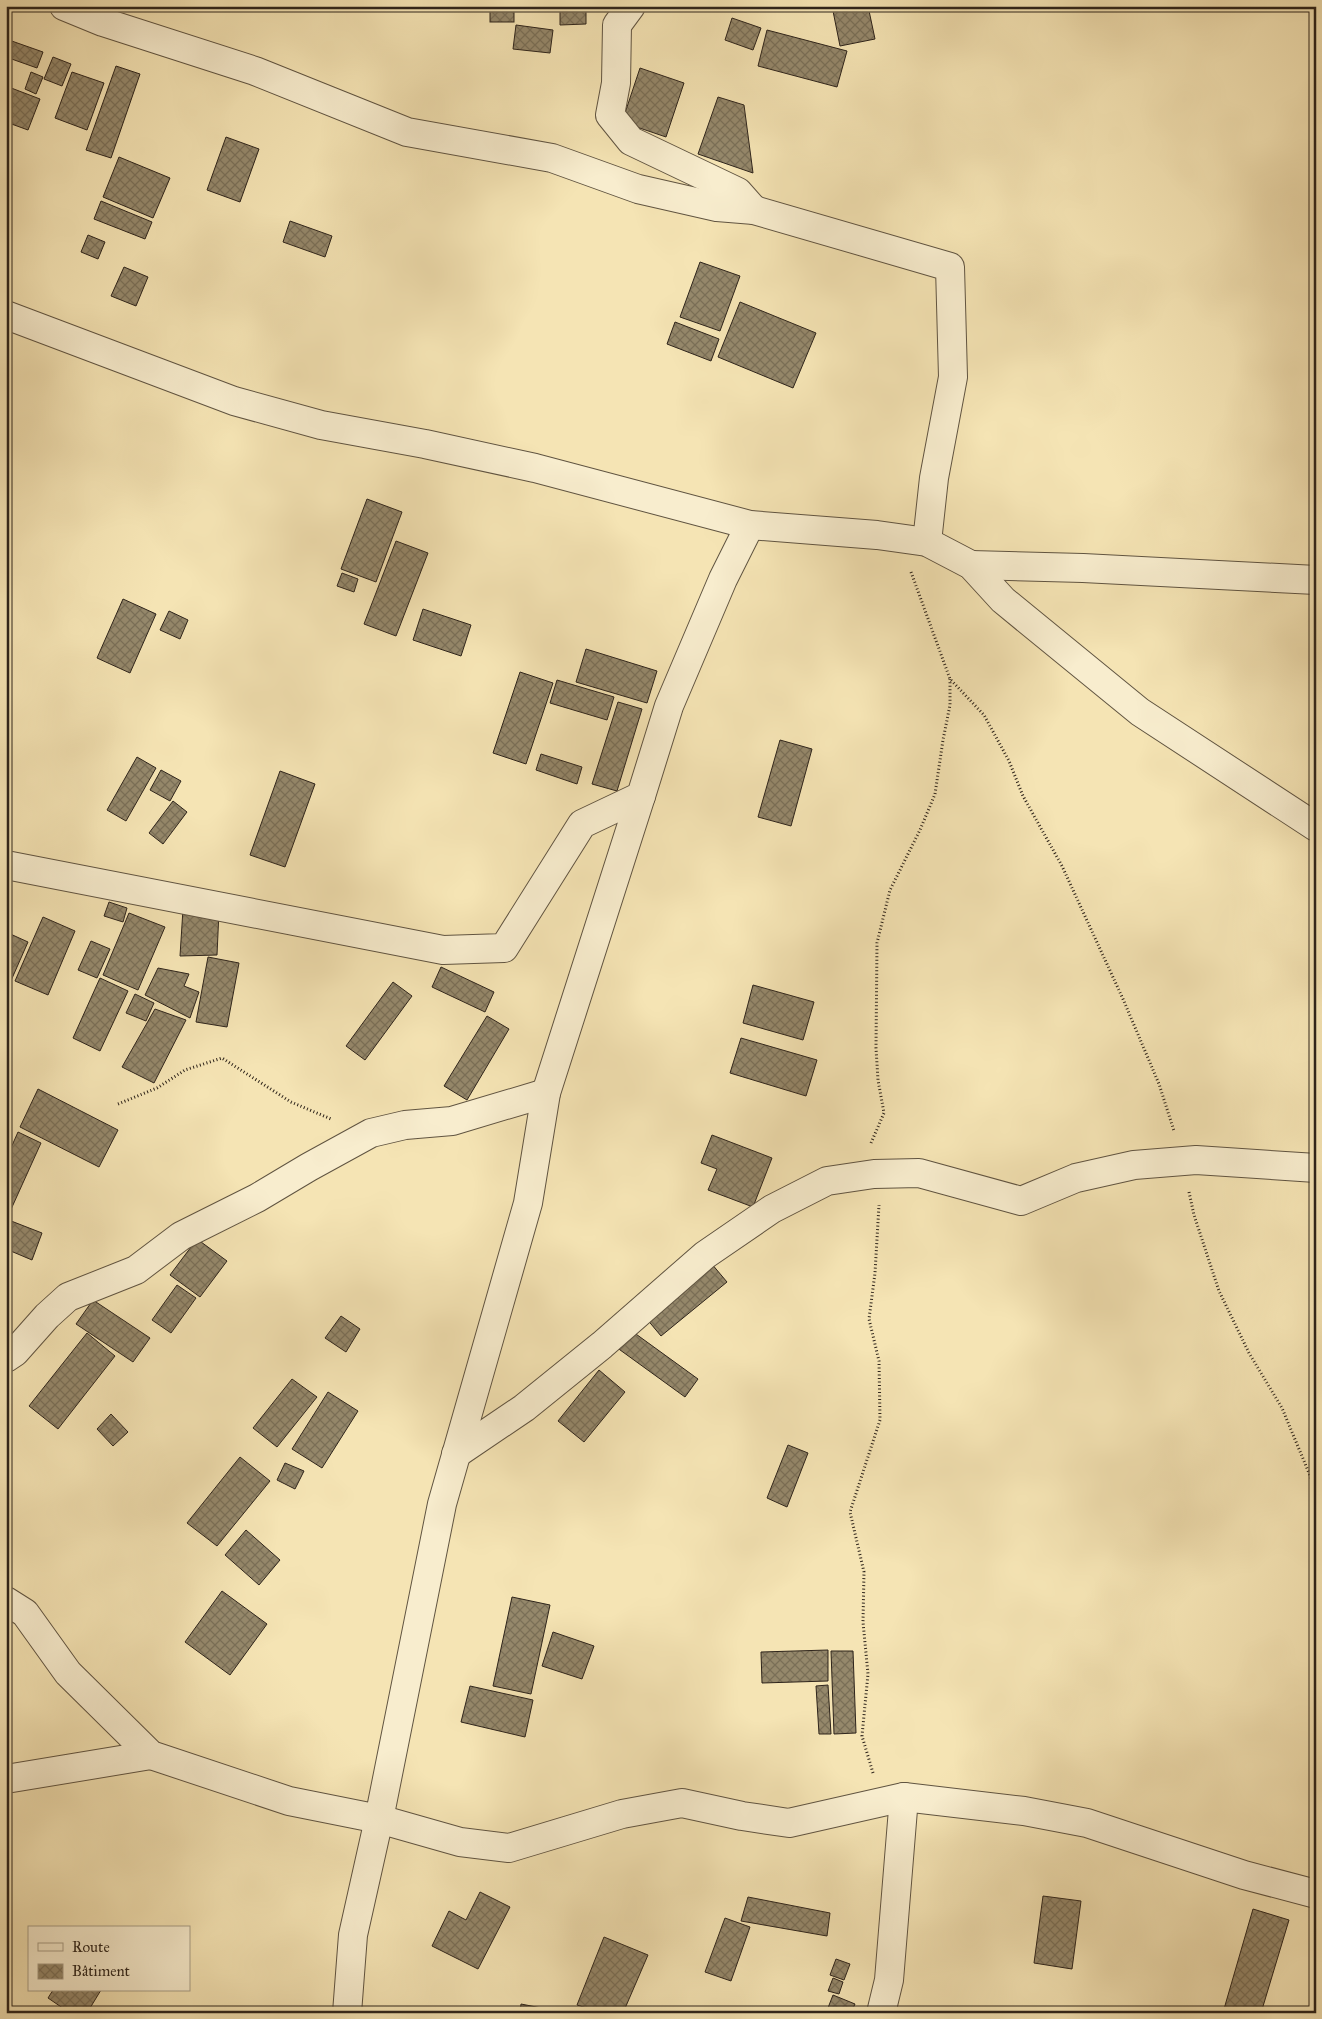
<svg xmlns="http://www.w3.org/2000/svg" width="1322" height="2019" viewBox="0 0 1322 2019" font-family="'IM FELL Great Primer',serif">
<defs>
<pattern id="building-cross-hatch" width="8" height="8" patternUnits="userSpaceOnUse" patternTransform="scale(1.25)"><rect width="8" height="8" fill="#95886b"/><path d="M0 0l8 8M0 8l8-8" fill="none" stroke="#7a6f57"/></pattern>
</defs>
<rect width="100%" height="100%" fill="#f5e4b4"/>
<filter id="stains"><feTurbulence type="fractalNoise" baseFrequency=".004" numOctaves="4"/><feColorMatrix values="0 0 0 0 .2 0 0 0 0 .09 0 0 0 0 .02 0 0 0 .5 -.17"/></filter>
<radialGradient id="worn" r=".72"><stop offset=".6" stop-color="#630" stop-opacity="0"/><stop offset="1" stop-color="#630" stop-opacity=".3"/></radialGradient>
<g fill="url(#building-cross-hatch)" stroke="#2e241b">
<rect x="490" y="6" width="24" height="16"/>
<polygon points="560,6 586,6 586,24 560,25"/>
<polygon points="832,6 868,6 875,39 840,46"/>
<polygon points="732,18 761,28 753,50 725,40"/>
<polygon points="516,25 553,30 550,53 513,49"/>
<polygon points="767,30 847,51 837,87 758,66"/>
<polygon points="6,39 43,52 37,68 6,57"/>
<polygon points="53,57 71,64 62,86 44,79"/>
<polygon points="116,66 140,74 111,158 86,150"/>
<polygon points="640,68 684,83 666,137 622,122"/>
<polygon points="31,72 43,77 36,94 25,89"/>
<polygon points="72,72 104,83 87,130 55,118"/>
<polygon points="6,86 40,99 28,130 6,122"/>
<polygon points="718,97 744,105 753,173 698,154"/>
<polygon points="226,137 259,149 240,202 207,190"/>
<polygon points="119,157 170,178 153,218 103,197"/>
<polygon points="101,201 152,222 145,239 94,219"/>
<polygon points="290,221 332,236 325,257 283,242"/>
<polygon points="88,235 105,242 98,259 81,252"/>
<polygon points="700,262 740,276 720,331 680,317"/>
<polygon points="124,267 148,277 136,306 111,296"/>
<polygon points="740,302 816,333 793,388 718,357"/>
<polygon points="675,322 719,339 711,361 667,344"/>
<polygon points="367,499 402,512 376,582 341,569"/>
<polygon points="396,541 428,553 396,636 364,624"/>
<polygon points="342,573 358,579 354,592 337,586"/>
<polygon points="123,599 156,614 130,673 97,658"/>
<polygon points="423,609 471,625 461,656 413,640"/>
<polygon points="169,611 188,620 180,639 160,630"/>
<polygon points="586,649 657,671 647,703 576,682"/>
<polygon points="520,672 553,683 526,764 493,753"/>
<polygon points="557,680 614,697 607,720 550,703"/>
<polygon points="618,702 642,709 617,791 592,784"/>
<polygon points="780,740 812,749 791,826 758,817"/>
<polygon points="541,754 582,767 577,784 536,770"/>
<polygon points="137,757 156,768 126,821 107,810"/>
<polygon points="161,770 181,781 170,801 150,790"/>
<polygon points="280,771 315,784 285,867 250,855"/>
<polygon points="173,801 187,812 163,844 149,833"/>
<polygon points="109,902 127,908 123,922 104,916"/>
<polygon points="183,909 219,911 217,955 180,956"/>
<polygon points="129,913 165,927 138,990 103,975"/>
<polygon points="43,917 75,931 48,995 15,981"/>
<polygon points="6,932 28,942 6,992"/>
<polygon points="91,941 110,949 97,978 78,970"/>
<polygon points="208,957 239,963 227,1027 196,1022"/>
<polygon points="441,967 494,992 485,1012 432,987"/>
<polygon points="158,968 189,974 184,986 199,992 190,1018 145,995"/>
<polygon points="100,978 128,991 100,1051 73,1038"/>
<polygon points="393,982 412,996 365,1060 346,1046"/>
<polygon points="753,985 814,1002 803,1040 743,1023"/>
<polygon points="135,994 154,1003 146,1021 126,1013"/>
<polygon points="155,1009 186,1020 154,1083 122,1067"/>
<polygon points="487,1016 509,1029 467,1100 444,1086"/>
<polygon points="741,1038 817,1060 806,1096 730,1073"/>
<polygon points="38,1089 118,1130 99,1167 20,1127"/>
<polygon points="18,1132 41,1143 8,1216 6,1215 6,1159"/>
<polygon points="712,1135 772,1158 753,1207 708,1190 717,1169 701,1163"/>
<polygon points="6,1219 42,1233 32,1260 6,1249"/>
<polygon points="197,1239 227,1261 200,1297 170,1275"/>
<polygon points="711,1263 727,1282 661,1336 646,1318"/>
<polygon points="177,1285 196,1298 171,1333 152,1320"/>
<polygon points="93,1300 150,1338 133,1362 76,1324"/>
<polygon points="341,1316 360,1329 346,1352 325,1338"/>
<polygon points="629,1329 698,1379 685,1397 616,1347"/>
<polygon points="87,1333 115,1356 58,1429 29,1406"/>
<polygon points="599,1370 625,1392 584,1442 558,1421"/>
<polygon points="292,1379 317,1397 277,1447 253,1428"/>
<polygon points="328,1392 358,1411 322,1468 292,1449"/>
<polygon points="111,1414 128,1432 113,1446 97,1429"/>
<polygon points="788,1445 808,1453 787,1507 767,1498"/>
<polygon points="240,1457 270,1481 217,1546 187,1523"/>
<polygon points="285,1463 304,1471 295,1489 277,1480"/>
<polygon points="246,1530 280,1560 259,1585 225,1555"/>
<polygon points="222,1591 267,1624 230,1675 185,1642"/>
<polygon points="512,1597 550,1605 531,1694 493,1686"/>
<polygon points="553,1632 594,1646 582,1679 542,1666"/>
<polygon points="828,1650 828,1681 762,1683 761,1652"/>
<polygon points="831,1651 853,1651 856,1733 834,1734"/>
<polygon points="828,1685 831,1734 819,1734 816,1686"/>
<polygon points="470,1686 533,1700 525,1737 461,1722"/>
<polygon points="480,1892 510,1907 478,1969 432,1946 449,1911 466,1920"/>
<polygon points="1043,1896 1081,1901 1072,1969 1034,1963"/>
<polygon points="748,1897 830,1913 827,1936 741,1921"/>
<polygon points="1253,1909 1289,1920 1261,2013 1237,2013 1224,2009"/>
<polygon points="725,1918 750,1927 731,1981 705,1972"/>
<polygon points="604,1937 648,1955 623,2013 603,2013 577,2005"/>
<polygon points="836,1959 850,1964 844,1980 830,1975"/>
<polygon points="833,1978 843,1982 839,1994 828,1991"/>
<polygon points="53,1990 101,1990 87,2013 70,2013 48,1998"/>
<polygon points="833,1995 855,2004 851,2013 826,2013"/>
<polygon points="521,2004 567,2013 520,2013"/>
</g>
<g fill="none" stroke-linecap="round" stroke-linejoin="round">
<defs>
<g id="minor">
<polyline points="64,6 103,22 255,71 407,132 552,158 638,189 717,207 754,210 950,267 953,377 934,478 927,542"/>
<polyline points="631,6 617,25 616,83 610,115 631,141 738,192 754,210"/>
<polyline points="6,315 234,401 321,425 425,444 535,468 750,525 877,535 927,542 971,565 1003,600 1140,712 1316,827"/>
<polyline points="971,565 1083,568 1316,580"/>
<polyline points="6,865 443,950 504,948 582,824 641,796 669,706 723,579 750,525"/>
<polyline points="6,1358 15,1352 47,1316 68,1297 136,1270 181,1236 257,1198 309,1167 371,1133 405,1125 452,1121 546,1093"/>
<polyline points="456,1454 524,1408 602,1345 705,1255 772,1209 827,1181 874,1174 919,1173 1021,1201 1076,1178 1134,1165 1196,1160 1316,1168"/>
<polyline points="6,1601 25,1613 68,1673 151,1755 289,1801 379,1819 460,1842 509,1848 622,1814 682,1803 742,1816 789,1823 904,1797 1024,1811 1087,1823 1244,1875 1316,1894"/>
<polyline points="6,1779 151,1755"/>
<polyline points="347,2013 353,1935 379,1819 442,1504 528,1203 546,1093 641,796"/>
<polyline points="881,2013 889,1980 904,1797"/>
</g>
</defs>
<use href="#minor" stroke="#605441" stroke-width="30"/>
<g stroke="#2e241b" stroke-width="3" stroke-dasharray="1 2.5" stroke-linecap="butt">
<polyline points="911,572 950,679 984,715 1009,761 1023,796 1062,866 1123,999 1159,1084 1174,1131"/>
<polyline points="118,1104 157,1088 185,1070 222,1058 291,1102 331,1119"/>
<polyline points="871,1143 884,1113 878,1080 876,1048 877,943 890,890 920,830 935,794 943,740 950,705 950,679"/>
<polyline points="1189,1192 1194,1215 1219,1291 1249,1353 1282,1408 1316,1490"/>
<polyline points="873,1773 862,1736 868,1674 863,1622 864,1572 850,1512 880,1420 879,1361 869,1319 875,1273 879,1205"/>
</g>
<use href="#minor" stroke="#f8edce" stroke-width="28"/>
</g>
<rect width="1322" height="2019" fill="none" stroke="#f5e4b4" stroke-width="25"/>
<rect x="8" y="8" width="1307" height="2004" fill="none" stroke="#2e241b" stroke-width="2.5"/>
<rect x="12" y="12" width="1297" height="1994" fill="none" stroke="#2e241b"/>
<rect x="28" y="1926" width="162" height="65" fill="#f8edce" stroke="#a79d86"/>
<rect x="38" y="1943" width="25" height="8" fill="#f8edce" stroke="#a79d86"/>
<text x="72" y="1952" font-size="15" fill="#2e241b">Route</text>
<rect x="38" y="1964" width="25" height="15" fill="url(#building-cross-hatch)" stroke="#a79d86"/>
<text x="72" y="1976" font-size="15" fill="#2e241b">Bâtiment</text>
<rect width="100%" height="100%" filter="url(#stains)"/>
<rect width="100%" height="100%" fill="url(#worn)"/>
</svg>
